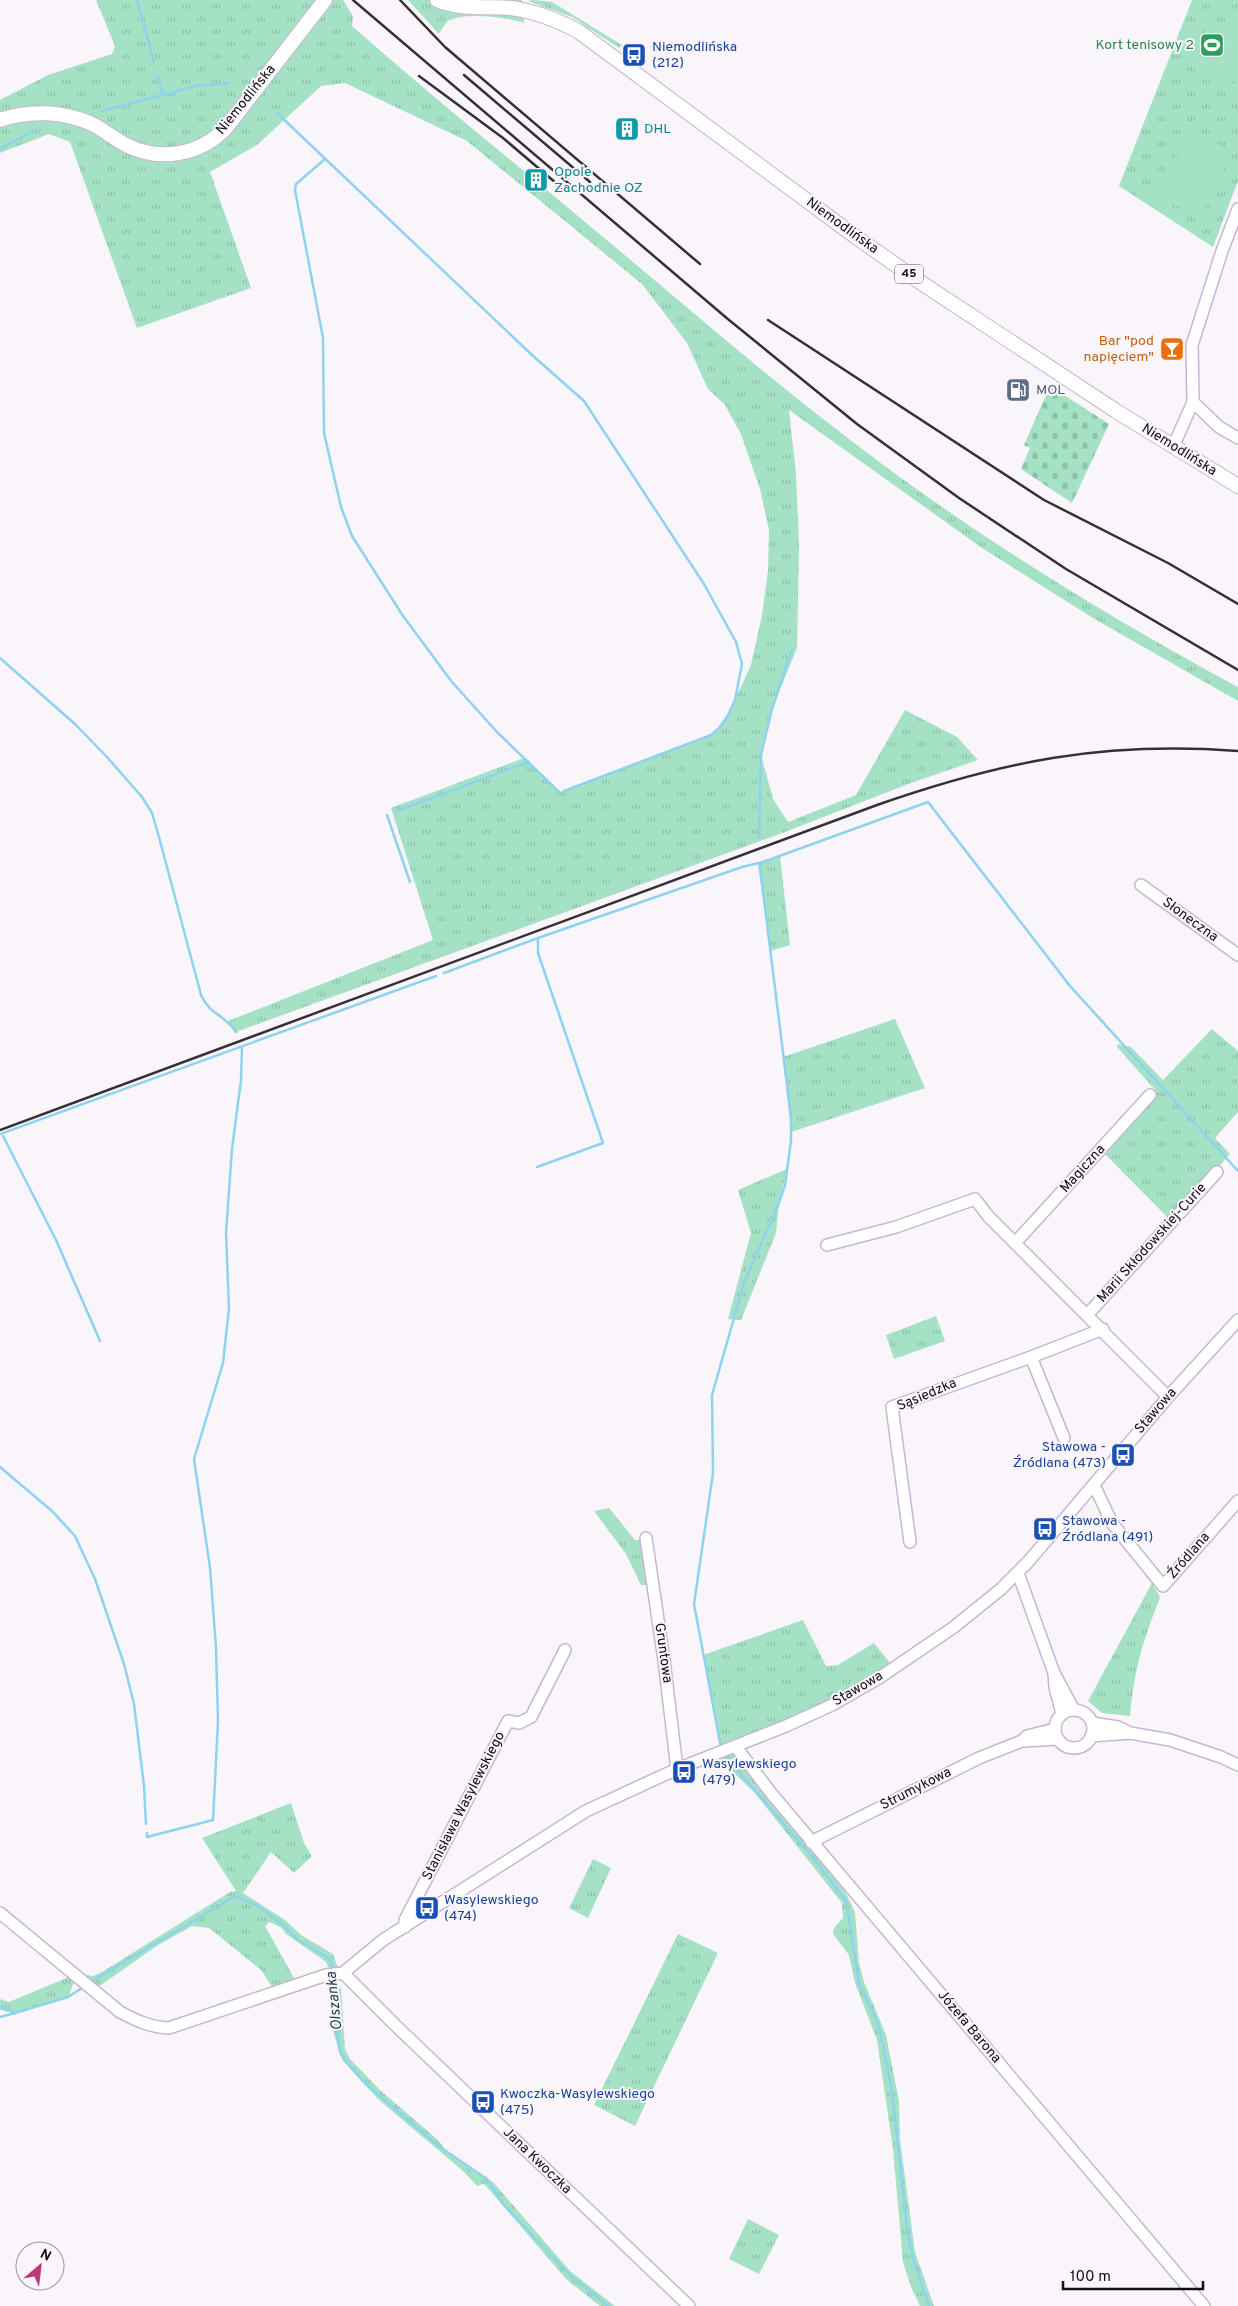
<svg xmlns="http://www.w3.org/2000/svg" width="1238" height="2306" viewBox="0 0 1238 2306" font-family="Overpass,sans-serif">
<defs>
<pattern id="grass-tufts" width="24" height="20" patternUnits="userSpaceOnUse" patternTransform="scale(1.25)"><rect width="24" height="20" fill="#a5e2c5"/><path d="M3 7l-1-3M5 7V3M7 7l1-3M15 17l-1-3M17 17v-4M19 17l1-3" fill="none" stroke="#8dc1a8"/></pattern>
<pattern id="cemetery-stones" width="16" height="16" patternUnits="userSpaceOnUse" patternTransform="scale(1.25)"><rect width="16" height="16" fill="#a5e2c5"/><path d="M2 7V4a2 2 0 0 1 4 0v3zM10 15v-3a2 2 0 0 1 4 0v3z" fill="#8dc1a8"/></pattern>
</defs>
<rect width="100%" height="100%" fill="#f9f5fb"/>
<g fill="url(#grass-tufts)">
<path d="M96 0H343L353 16 352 26C430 95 511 160 591 227 671 293 749 362 831 425 958 525 1096 610 1238 687V701L1093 618 982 548 789 410 796 474 799 545 797 648 772 709 761 755 773 799 788 822 856 795 905 710 957 737 978 760 911 783 785 832 236 1032 228 1021 433 940 391 808 524 758 560 792 711 735 719 728 727 717 751 665 762 615 768 570 769 530 760 489 741 434 725 405 708 389 687 343 642 284 467 141 345 83 321 86 257 145 210 172 251 288 137 328 70 142 49 134 0 153V100L48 75 112 54 115 46Z"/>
<path d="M408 0H522L524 23C508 17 464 12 448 21 445 24 441 30 439 34Z"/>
<polygon points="533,0 552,2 622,45 619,48 572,17 528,1"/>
<polygon points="1192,0 1238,0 1238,181 1213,247 1119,186"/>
<polygon points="780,856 790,945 770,951 758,864"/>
<polygon points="895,1019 925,1088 791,1132 783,1057"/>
<polygon points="1212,1029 1238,1051 1238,1112 1215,1138 1230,1154 1171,1221 1103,1152 1157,1092 1117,1047 1118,1044 1131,1047 1163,1080"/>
<polygon points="787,1169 779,1203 776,1233 741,1320 728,1319 751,1233 738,1190"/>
<polygon points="936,1316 945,1341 894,1359 886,1335"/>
<polygon points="609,1508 635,1540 646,1540 653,1585 641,1585 626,1554 594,1511"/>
<path d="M1152 1583 1160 1598C1143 1640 1134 1670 1130 1716L1102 1713 1088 1701Z"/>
<polygon points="803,1620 826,1666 838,1665 874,1643 894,1668 736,1747 841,1883 855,1912 859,1963 864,1982 886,2035 899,2101 900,2140 915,2252 934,2306 920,2306 911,2287 903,2262 893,2149 877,2040 855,1983 849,1955 833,1934 834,1928 843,1918 842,1903 754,1792 721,1761 735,1747 720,1746 703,1655"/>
<polygon points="291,1803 304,1843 312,1856 294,1873 271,1852 243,1893 285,1920 301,1935 333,1954 338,1968 330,1970 326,1962 286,1934 282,1928 270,1922 265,1926 298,1985 276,1993 261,1970 219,1936 209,1928 192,1926 158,1945 94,1990 77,1975 68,1997 15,2013 0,2010 0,1999 9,2002 76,1974 93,1976 102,1972 230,1892 236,1891 202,1838"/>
<polygon points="593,1859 611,1868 588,1918 569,1908"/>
<polygon points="678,1934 718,1953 635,2126 594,2105"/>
<polygon points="341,1988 345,2049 350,2059 380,2090 438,2140 448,2153 471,2170 493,2182 570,2271 615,2306 600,2306 567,2280 486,2186 483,2184 477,2186 463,2171 378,2099 342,2060 331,2024 329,1994 327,1990"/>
<polygon points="748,2219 779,2235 759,2274 729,2259"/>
</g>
<polygon fill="url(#cemetery-stones)" points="1050,386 1109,424 1072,503 1021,469 1030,448 1024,445"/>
<g fill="#a5e2c5">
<polygon points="1212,18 1232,29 1235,24 1238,26 1238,84 1191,60"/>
<polygon points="1190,130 1233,152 1200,217 1155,196"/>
</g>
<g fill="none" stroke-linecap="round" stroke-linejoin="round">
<g stroke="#8dd3ef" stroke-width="2.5">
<polyline points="137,0 154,62"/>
<polyline points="158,76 163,95"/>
<polyline points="102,111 196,86 229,83"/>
<polyline points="277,113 532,355 584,401 704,584 736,642 742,664 735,700 727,717 719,728 711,735 564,791"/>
<polyline points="0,149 35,130"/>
<polyline points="325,159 296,184 295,190 323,338 324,433 341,507 352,536 403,616 452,682 497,732 559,792"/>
<path d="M0 658 76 725 107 757 142 797 152 813 159 837 201 995C210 1015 224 1014 236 1032"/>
<polyline points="399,810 529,762"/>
<polyline points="387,815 410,882"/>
<polyline points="759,838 761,755 772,709 792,649"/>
<polyline points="444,973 538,938"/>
<polyline points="0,1134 436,976"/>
<polyline points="3,1136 56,1240 100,1341"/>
<polyline points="537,1167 603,1143 538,953 538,938 742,867 763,862"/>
<polyline points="0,1467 52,1511 75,1536 95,1579 124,1664 134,1704 144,1786 146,1824"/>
<polyline points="721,1748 694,1604 713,1473 712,1395 744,1283 779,1203 785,1185 791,1141 791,1117 760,867 763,862 928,802 1070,986 1238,1171"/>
<polyline points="724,1755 810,1854 846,1901 859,1983 878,2023 883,2045 892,2092 907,2227 913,2259 929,2306"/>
<polyline points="147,1833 147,1837 213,1820 218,1721 216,1648 210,1568 194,1459 223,1363 229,1308 226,1233 232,1149 241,1080 242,1048"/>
<polyline points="333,1979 334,2014 340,2052 349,2065 366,2084 437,2145 487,2179 503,2204 534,2237 570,2275 608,2306"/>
<polyline points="89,1983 235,1896 258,1906 284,1926 298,1940 327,1957 331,1962 333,1971"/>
<polyline points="0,2007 15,2013 68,1997 85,1986"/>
<polyline points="0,2017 15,2013"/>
</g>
<defs>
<g id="minor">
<polyline points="1193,402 1219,427 1238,438"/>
<polyline points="1173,447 1193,402 1192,345 1222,251 1238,209"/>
<polyline points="1141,885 1238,955"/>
<polyline points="1015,1243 1150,1095"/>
<polyline points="827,1245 896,1227 975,1199 988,1216 1168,1397"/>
<polyline points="1088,1314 1217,1172"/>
<polyline points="1064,1438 1031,1357 1103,1329"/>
<polyline points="1094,1485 1112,1523 1163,1586 1238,1501"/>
<polyline points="646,1538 664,1660 677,1769"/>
<polyline points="910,1542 892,1407 1031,1357"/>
<polyline points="1018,1573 1054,1673 1074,1710"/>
<polyline points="1054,1673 1055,1687 1062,1714"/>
<circle cx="1074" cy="1729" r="19"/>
<polyline points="1092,1723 1118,1727 1130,1733 1170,1740 1221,1757 1238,1765"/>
<polyline points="1091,1736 1130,1733"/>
<polyline points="1024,1741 1058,1739"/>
<polyline points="736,1747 771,1793 1204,2306"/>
<polyline points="811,1842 979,1758 1022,1741 1027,1736 1055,1729"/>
<path d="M0 1913 120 2012C137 2021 150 2027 169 2028L326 1975 343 1973 383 1940 586 1811 677 1769 786 1726 832 1705 879 1678 954 1627 1001 1589 1028 1562 1168 1397 1238 1320"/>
<polyline points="405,1927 405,1920 508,1721 519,1723 531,1717 565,1650"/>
<polyline points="343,1973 393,2023 689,2306"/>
</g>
<g id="major">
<path d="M437 0C461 10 486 6 511 8 535 11 557 20 578 31L856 237 920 282 1116 411 1238 486"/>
<path d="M0 120C29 110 62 111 90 123 103 129 114 139 126 145 160 162 199 155 225 129L325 0"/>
</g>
</defs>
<use href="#minor" stroke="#c8b6d1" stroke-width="14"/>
<use href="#major" stroke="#c8b6d1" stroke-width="16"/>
<use href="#minor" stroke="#fff" stroke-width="11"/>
<use href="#major" stroke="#fff" stroke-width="14"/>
<g stroke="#352f37" stroke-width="2.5">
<polyline points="353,0 729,320 857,424 959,498 1066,569 1238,670"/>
<polyline points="400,0 445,47 700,264"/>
<polyline points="464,75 590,182"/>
<polyline points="419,76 503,138 563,189"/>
<polyline points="768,320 1044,500 1168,563 1238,604"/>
<path d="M0 1130 877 805C1003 761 1103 741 1238 751"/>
</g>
</g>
<defs>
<symbol id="stadium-square" viewBox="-11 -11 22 22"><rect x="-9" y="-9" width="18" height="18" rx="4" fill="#2e9e5b" stroke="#f9f5fb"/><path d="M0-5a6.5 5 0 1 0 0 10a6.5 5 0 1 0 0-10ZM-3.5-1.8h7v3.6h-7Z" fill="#fff"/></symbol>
<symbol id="bus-square" viewBox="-11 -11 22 22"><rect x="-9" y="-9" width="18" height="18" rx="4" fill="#1a4fb4" stroke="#f9f5fb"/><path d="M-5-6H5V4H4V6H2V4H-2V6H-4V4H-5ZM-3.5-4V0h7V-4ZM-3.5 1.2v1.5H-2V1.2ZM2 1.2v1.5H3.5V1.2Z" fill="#fff"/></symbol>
<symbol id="building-square" viewBox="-11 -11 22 22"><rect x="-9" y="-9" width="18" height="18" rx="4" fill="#0f9aa8" stroke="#f9f5fb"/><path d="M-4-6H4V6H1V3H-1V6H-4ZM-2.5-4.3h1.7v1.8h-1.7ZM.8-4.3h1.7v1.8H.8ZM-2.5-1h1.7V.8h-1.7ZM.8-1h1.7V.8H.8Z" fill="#fff"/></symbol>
<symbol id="bar-square" viewBox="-11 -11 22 22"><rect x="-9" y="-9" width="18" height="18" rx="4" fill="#e8710a" stroke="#f9f5fb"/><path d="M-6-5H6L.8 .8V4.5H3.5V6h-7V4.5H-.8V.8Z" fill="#fff"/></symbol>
<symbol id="fuel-square" viewBox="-11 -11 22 22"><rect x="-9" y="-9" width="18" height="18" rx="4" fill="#5c6f8a" stroke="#f9f5fb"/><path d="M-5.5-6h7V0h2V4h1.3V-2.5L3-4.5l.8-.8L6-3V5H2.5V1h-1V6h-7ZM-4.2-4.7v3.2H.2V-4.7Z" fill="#fff"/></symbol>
</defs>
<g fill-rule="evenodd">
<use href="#stadium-square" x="1198" y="31" width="28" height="28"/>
<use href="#bus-square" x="620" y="41" width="28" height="28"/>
<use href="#building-square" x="613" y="115" width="28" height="28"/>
<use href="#building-square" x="522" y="166" width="28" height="28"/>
<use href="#bar-square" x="1158" y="335" width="28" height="28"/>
<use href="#fuel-square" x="1004" y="376" width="28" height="28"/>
<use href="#bus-square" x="1109" y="1441" width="28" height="28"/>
<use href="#bus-square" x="1031" y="1515" width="28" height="28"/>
<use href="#bus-square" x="670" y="1758" width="28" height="28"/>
<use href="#bus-square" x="413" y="1894" width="28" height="28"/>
<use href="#bus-square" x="469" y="2088" width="28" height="28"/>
</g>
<g text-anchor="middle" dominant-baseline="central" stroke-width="4" stroke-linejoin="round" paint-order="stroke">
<rect fill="#f9f5fb" stroke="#59535b" stroke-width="1" x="895" y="264.5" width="28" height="19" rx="4"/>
<g font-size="12" font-weight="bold" fill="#140e17">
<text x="909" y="274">45</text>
</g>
<g font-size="14" fill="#27864d" stroke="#f9f5fb" text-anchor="end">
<text x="1194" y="45">Kort tenisowy 2</text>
</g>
<g font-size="14" fill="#164399" stroke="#f9f5fb" text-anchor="start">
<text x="652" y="47">Niemodlińska<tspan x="652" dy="16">(212)</tspan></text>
<text x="1106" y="1447" text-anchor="end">Stawowa -<tspan x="1106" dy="16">Źródlana (473)</tspan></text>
<text x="1062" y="1521">Stawowa -<tspan x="1062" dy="16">Źródlana (491)</tspan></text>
<text x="702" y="1764">Wasylewskiego<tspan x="702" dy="16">(479)</tspan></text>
<text x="444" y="1900">Wasylewskiego<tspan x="444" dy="16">(474)</tspan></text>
<text x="500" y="2094">Kwoczka-Wasylewskiego<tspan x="500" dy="16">(475)</tspan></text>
</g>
<g font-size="14" fill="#140e17" stroke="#f9f5fb">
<text transform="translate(246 100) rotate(-51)">Niemodlińska</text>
<text transform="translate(842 226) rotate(36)">Niemodlińska</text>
<text transform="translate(1179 450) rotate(32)">Niemodlińska</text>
<text transform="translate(1190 920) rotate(36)">Słoneczna</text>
<text transform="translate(1083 1169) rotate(-48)">Magiczna</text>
<text transform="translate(1152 1243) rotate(-48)">Marii Skłodowskiej-Curie</text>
<text transform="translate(927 1395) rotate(-23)">Sąsiedzka</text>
<text transform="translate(1156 1411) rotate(-49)">Stawowa</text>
<text transform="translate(1189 1556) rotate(-49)">Źródlana</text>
<text transform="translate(663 1653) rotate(82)">Gruntowa</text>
<text transform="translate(858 1689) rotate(-30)">Stawowa</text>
<text transform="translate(916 1789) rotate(-27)">Strumykowa</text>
<text transform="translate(464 1806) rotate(-63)">Stanisława Wasylewskiego</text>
<text transform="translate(969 2027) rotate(50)">Józefa Barona</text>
<text transform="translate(537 2161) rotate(44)">Jana Kwoczka</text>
</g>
<g font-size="14" fill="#0d838f" stroke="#f9f5fb" text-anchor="start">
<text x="644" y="129">DHL</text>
<text x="554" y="172">Opole<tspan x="554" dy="16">Zachodnie OZ</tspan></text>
</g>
<g font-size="14" fill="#c56008" stroke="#f9f5fb" text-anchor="end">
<text x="1154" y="341">Bar "pod<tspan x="1154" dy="16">napięciem"</tspan></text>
</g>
<g font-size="14" fill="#4e5e75" stroke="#f9f5fb" text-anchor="start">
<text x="1036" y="390">MOL</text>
</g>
<g font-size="15" font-style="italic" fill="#1a3b47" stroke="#f9f5fb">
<text transform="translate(335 2001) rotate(-96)">Olszanka</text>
</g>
</g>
<g transform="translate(40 2266) rotate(28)"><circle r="24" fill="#f9f5fb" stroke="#9d99a0"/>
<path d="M0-4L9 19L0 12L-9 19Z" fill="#be3879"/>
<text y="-8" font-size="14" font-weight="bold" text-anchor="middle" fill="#140e17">N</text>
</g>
<path d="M1063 2281v8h140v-8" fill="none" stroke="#140e17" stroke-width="2.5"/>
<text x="1070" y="2281" font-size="15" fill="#140e17" stroke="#f9f5fb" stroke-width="4" paint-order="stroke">100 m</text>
</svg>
